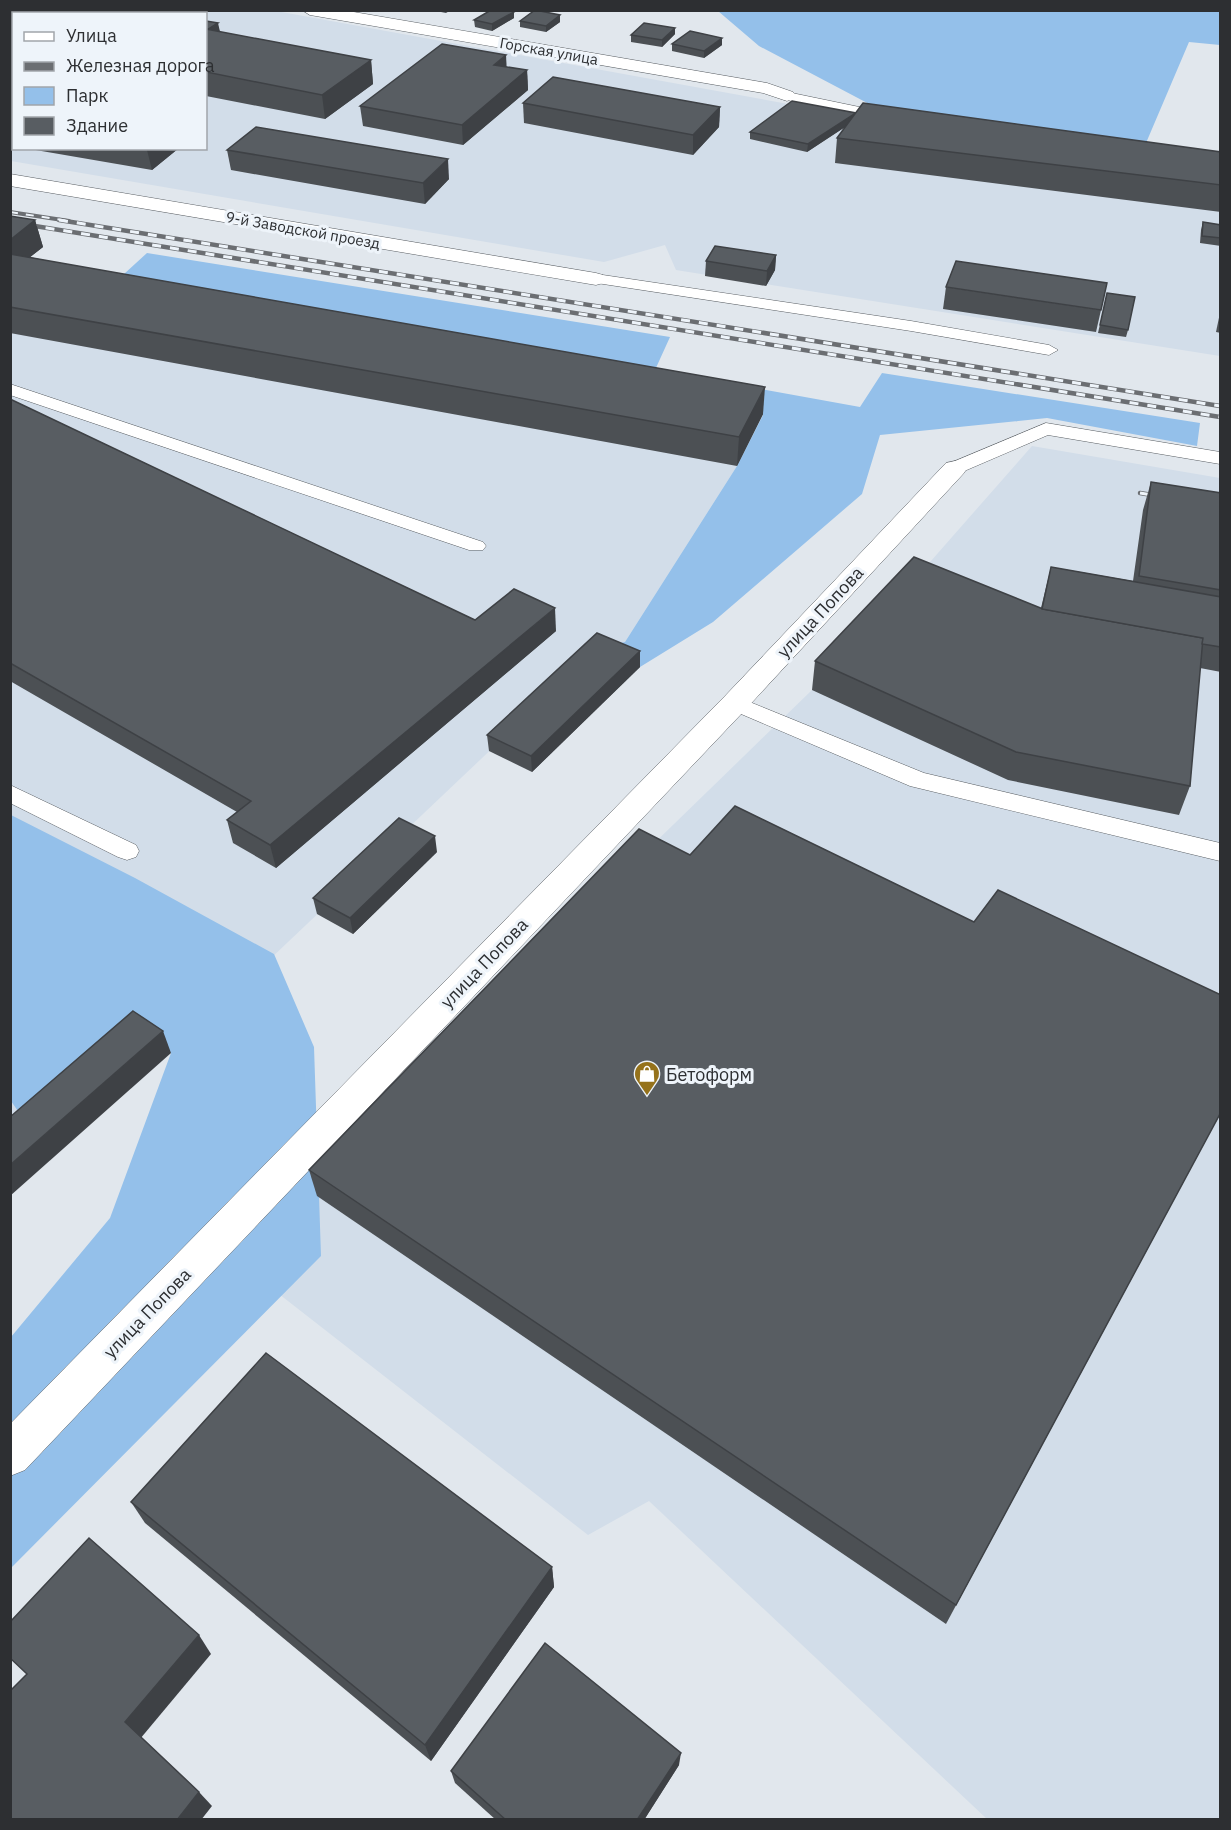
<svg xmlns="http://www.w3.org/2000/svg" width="1231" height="1830" viewBox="0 0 1231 1830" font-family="'IBM Plex Sans',sans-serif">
<rect width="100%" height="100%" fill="#e1e7ed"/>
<g fill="#d2dde9" fill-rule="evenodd">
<path d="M10 11H276L860 117 1220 172V356L676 270 665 245 604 262 11 161ZM14 14H206V148H14Z"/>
<polygon points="11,279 763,414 737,466 625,642 597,649 171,1053 11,1147"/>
<polygon points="1032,446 1220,478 1220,1819 987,1819 649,1501 588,1535 247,1269 639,858 812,690 909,586"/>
</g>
<g fill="#94c0ea">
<polygon points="718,11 1220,11 1220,45 1189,42 1146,143 873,106 759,46"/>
<polygon points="147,253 670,337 655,370 860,407 882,373 1200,423 1197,446 1047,418 880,435 862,494 713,622 640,667 597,648 625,642 737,466 763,415 101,295"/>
<polygon points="11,815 135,878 274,954 314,1047 321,1256 11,1568 11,1337 110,1218 171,1053 142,1033 31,1130 11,1101"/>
</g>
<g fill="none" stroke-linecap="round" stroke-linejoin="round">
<defs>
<g id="lane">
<polygon points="787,92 893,114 900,118 893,122 782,99 780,96"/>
<polygon points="596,274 911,321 1049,345 1058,350 1049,355 911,331 590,282 588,279 590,276"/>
<polygon points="10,384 483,542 486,546 483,550 469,550 10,395"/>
<polygon points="1046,423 1220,452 1220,464 1048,435 962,472 955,474 945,468 948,464"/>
<polygon points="735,696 924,773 1220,843 1220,861 910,786 727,708 724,703 727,698"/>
<polygon points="10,785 136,845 139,851 136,857 127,860 118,857 10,803"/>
</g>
<g id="street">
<polygon points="302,10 342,10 767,83 793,92 796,96 787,101 763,93 310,15"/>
<polygon points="10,174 596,273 603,275 607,279 603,283 596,285 10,186"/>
<polygon points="955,461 964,463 967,468 964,473 745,710 25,1470 10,1476 10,1424 725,696 946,463"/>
</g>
</defs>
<use href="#lane" stroke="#595e63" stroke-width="1"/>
<use href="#street" stroke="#595e63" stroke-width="1"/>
<use href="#lane" fill="#fff" fill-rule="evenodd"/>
<use href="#street" fill="#fff" fill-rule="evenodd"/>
<defs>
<polyline id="rail-far1" points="10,212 69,221"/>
<g id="rail">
<polyline points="59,220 1220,406"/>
<polyline points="10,222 1220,417"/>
<polyline points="1140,493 1164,497"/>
</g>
</defs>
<use href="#rail-far1" stroke="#6b6e72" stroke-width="4"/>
<use href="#rail" stroke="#6b6e72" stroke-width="4.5"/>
<use href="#rail-far1" stroke="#eef4fa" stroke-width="2" stroke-dasharray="8" stroke-linecap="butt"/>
<use href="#rail" stroke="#eef4fa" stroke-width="3" stroke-dasharray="9" stroke-linecap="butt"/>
</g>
<g fill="#4c5054">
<polygon points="431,10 451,10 446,13"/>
<polygon points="514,12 514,18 492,31 475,27 474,20"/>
<polygon points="560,15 560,22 546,32 520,27 520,21"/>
<polygon points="206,21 220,32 371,60 373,84 325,119 206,96"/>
<polygon points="675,34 662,47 631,42 631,35"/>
<polygon points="672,44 722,45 704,58 672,51"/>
<polygon points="507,67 527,70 528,90 463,145 363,126 360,106"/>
<polygon points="10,89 14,90 14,147 10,146"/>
<polygon points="523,103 720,107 719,127 693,155 524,123"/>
<polygon points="856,113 1221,152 1221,212 835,163 837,138 846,126 807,152 750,139 750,132"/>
<polygon points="24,148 179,148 152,170"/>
<polygon points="227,150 449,179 425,204 231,170"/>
<polygon points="10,216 35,220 43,247 30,257 763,414 737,466 10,333"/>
<polygon points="1203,222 1221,225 1221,246 1200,243 1201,230"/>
<polygon points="776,255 775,270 766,286 705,276 706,261"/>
<polygon points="946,287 1101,310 1096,332 943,309"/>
<polygon points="1107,293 1128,330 1126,337 1098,333"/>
<polygon points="1221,308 1221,333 1216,332"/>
<polygon points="10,399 475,620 556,631 276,868 233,843 227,820 237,812 10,681"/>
<polygon points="1151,482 1221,493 1221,672 1200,668 1190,786 1179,815 1008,780 812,690 815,661 1041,608 1051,567 1133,581 1143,510"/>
<polygon points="640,651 640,667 532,772 489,751 487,735"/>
<polygon points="437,852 353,934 317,914 313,898"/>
<polygon points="690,855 974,922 1221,1112 946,1624 317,1196 309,1170"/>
<polygon points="131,1502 552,1567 554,1587 431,1761 145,1523"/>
<polygon points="679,1765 644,1820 496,1820 455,1783 451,1771"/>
</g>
<g fill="#3e4145">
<polygon points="514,12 514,18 492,31 492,24"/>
<polygon points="560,15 560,22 546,32 546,26"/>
<polygon points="218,23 221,36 206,31"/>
<polygon points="675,28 675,34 662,47 662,40"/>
<polygon points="722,38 722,45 704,58 704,51"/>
<polygon points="506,55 507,74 494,65"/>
<polygon points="371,60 373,84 325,119 322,95"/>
<polygon points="527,70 528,90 463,145 462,125"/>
<polygon points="720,107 719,127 693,155 693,135"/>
<polygon points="856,113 856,120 807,152 808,144"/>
<polygon points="149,148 179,148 152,170 147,150"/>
<polygon points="448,159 449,179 425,204 423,183"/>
<polygon points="35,220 43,247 10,273 10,240"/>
<polygon points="776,255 775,270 766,286 767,271"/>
<polygon points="765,387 763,414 737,466 739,437"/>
<polygon points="555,608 556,631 276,868 270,845"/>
<polygon points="640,651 640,667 532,772 531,756"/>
<polygon points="435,836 437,852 353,934 350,918"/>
<polygon points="163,1031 171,1053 10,1196 10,1165"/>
<polygon points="552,1567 554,1587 431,1761 425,1745"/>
<polygon points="199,1635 211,1654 140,1739 125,1722"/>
<polygon points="681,1753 679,1765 644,1820 637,1820"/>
<polygon points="199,1792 212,1806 201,1820 177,1820"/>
</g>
<g fill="#585d62" stroke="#3e4145" stroke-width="1.5">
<polygon points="142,10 149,10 165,14 137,14"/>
<polygon points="491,10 508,10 514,12 492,24 474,20"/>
<polygon points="535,10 560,15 546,26 520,21"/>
<polygon points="206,21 218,23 207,30 206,29"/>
<polygon points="644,23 675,28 662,40 631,35"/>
<polygon points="206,29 371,60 322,95 206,72"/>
<polygon points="690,31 722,38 704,51 672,44"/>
<polygon points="442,44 506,55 494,65 527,70 462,125 360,106"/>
<polygon points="553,77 720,107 693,135 523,103"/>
<polygon points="10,89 14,90 14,128 10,127"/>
<polygon points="792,101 856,113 808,144 750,132"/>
<polygon points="863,103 1221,152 1221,185 837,138"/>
<polygon points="256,127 448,159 423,183 227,150"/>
<polygon points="10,216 35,220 10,240"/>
<polygon points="1203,222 1221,225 1221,238 1202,236"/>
<polygon points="715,246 776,255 767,271 706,261"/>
<polygon points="10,254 765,387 739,437 10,307"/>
<polygon points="956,261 1107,283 1101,310 946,287"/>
<polygon points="1107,293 1135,297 1128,330 1100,325"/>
<polygon points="10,399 475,620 514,589 555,608 270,845 227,820 251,801 10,663"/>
<polygon points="1151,482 1221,493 1221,590 1139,576"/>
<polygon points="914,557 1043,609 1203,638 1190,786 1016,752 815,661"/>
<polygon points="1051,567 1221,597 1221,647 1202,644 1203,638 1042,609"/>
<polygon points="597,633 640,651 531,756 487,735"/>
<polygon points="735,806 974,922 998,890 1221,995 1221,1112 956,1605 309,1170 639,829 690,855"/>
<polygon points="399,818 435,836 350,918 313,898"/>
<polygon points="133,1011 163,1031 10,1165 10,1117"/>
<polygon points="266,1353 552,1567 425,1745 131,1502"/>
<polygon points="89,1538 199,1635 125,1722 199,1792 177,1820 10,1820 10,1691 27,1674 10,1658 10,1622"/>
<polygon points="545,1643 681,1753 637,1820 506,1820 451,1771"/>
</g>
<defs>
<symbol id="shop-pin" viewBox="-11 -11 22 30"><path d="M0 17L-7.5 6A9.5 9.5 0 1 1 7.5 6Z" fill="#95721b" stroke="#eef4fa"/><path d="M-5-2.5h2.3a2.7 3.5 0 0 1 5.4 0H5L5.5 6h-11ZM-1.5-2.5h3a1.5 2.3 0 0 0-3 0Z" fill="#fff"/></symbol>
</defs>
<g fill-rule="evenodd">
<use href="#shop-pin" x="632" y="1059" width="30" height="40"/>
</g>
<g text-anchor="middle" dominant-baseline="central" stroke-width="6" stroke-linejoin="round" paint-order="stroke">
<g font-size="15" fill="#2d2f32" stroke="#eef4fa">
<text transform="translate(549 51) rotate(10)">Горская улица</text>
<text transform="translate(303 230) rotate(10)">9-й Заводской проезд</text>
</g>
<g font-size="18" fill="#2d2f32" stroke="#eef4fa">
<text transform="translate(820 612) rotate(-47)">улица Попова</text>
<text transform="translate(484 963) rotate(-46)">улица Попова</text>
<text transform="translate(147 1313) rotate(-46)">улица Попова</text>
</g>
<g font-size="18" fill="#2d2f32" stroke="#eef4fa" text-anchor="start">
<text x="666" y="1074">Бетоформ</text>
</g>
</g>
<rect width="1231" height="1830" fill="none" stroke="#2d2f32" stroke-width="24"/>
<rect x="12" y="12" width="195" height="138" fill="#eef4fa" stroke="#a1a5aa" stroke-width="1.5"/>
<rect x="24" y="32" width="30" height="9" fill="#ffffff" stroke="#a1a5aa" stroke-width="1.5"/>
<text x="66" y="42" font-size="18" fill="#2d2f32">Улица</text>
<rect x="24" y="62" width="30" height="9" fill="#6b6e72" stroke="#a1a5aa" stroke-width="1.5"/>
<text x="66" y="72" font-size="18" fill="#2d2f32">Железная дорога</text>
<rect x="24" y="87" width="30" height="18" fill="#94c0ea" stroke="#a1a5aa" stroke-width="1.5"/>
<text x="66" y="102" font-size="18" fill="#2d2f32">Парк</text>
<rect x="24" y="117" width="30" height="18" fill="#585d62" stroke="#a1a5aa" stroke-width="1.5"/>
<text x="66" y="132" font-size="18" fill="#2d2f32">Здание</text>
</svg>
